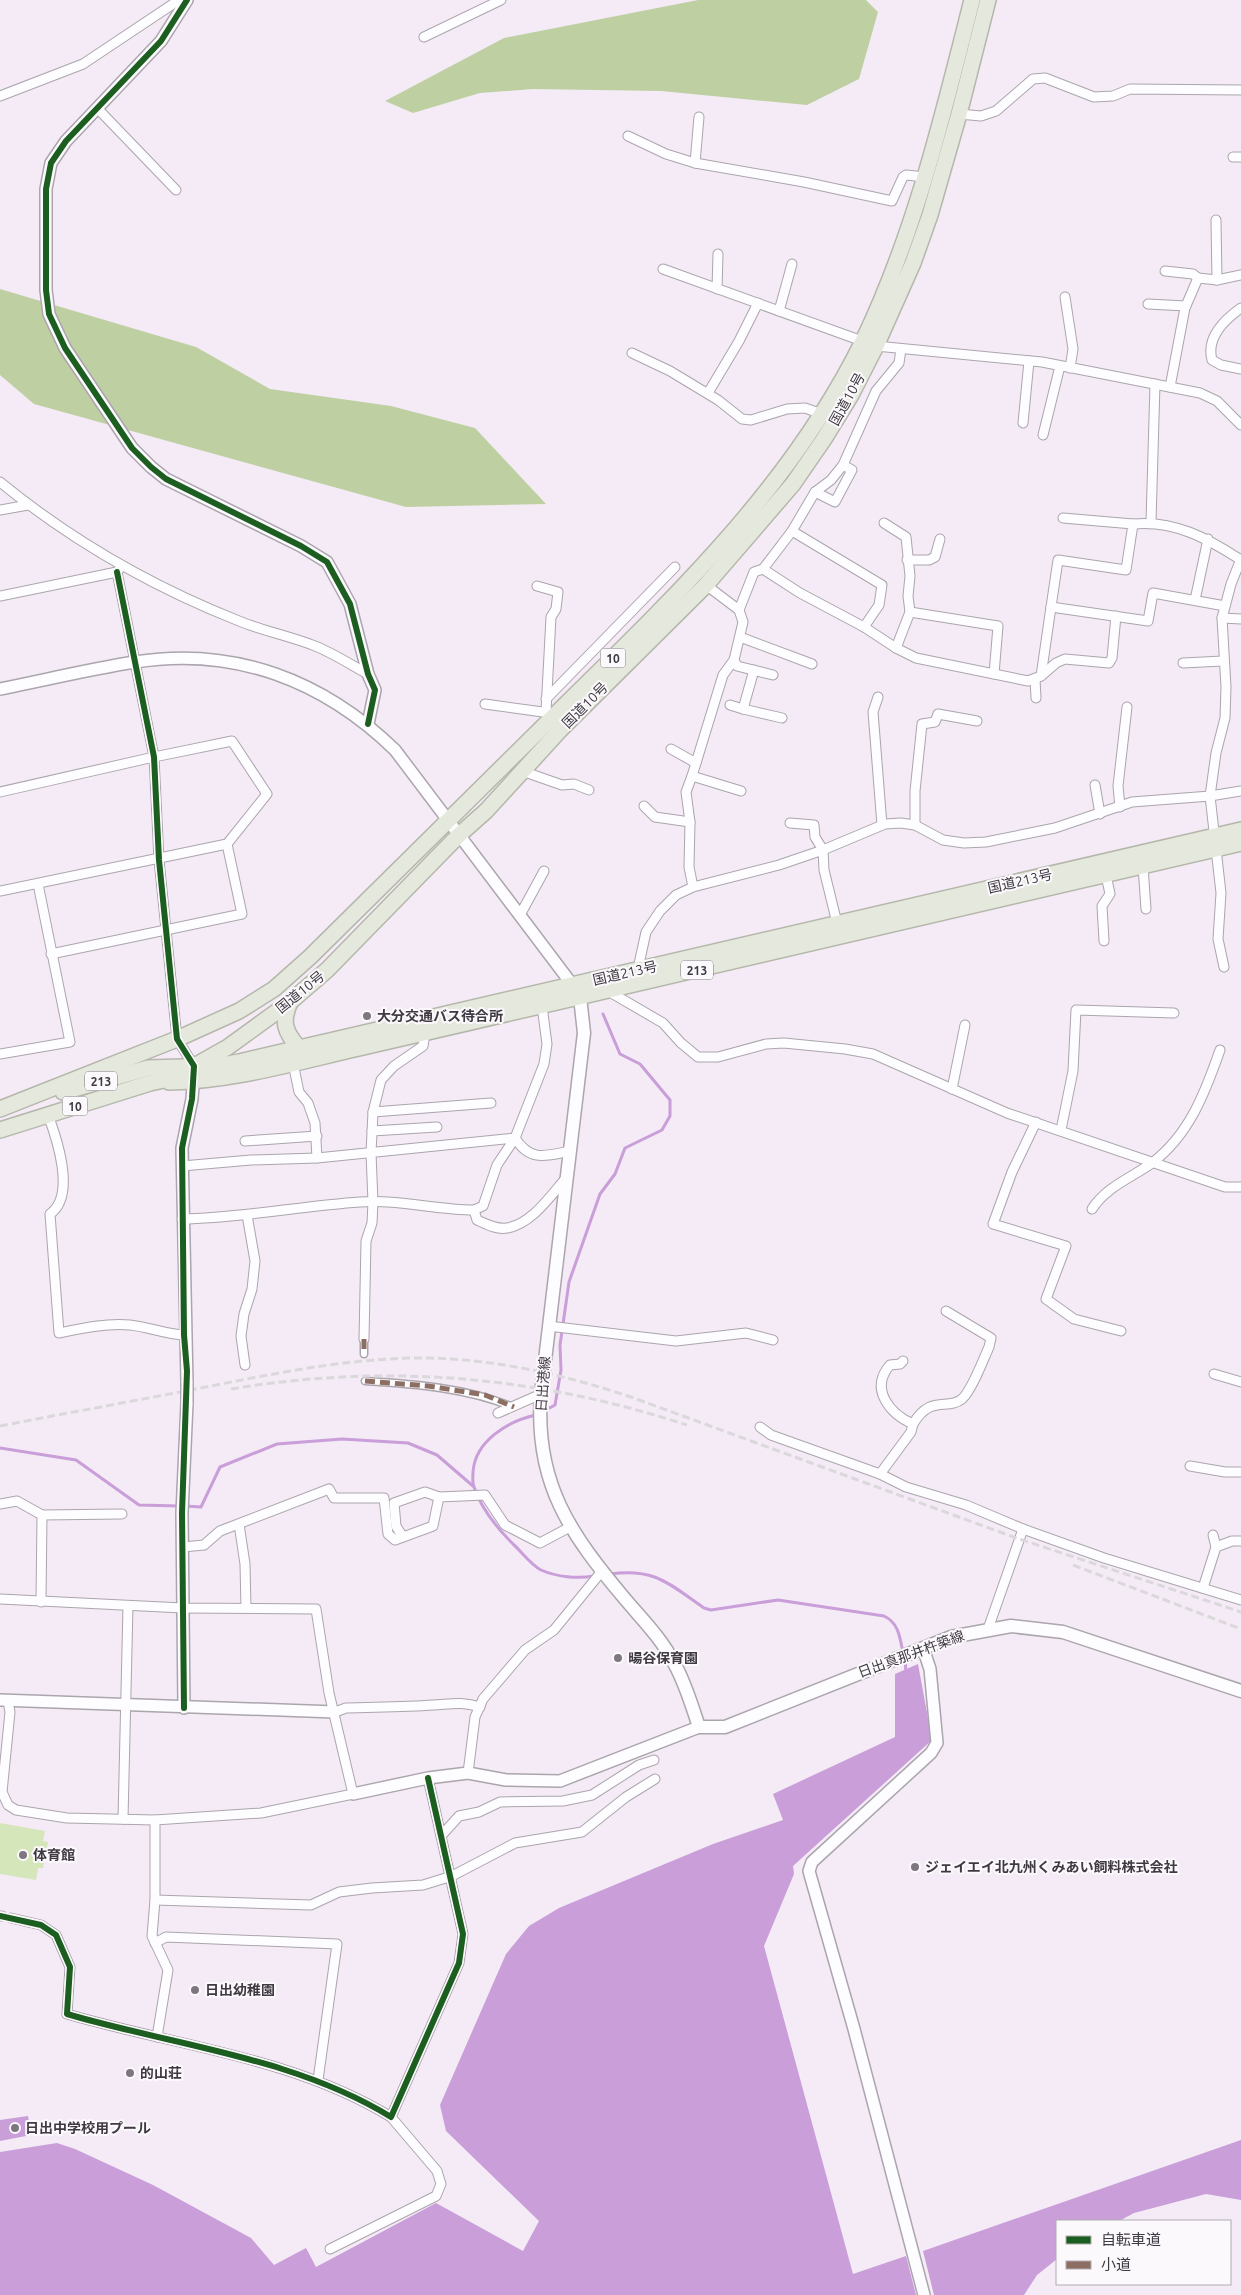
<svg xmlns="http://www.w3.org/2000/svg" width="1241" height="2295" viewBox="0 0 1241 2295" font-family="Ubuntu,'Noto Sans JP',sans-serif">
<rect width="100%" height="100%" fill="#f4ebf6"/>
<polygon fill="#d5e6bb" points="0,1823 45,1831 43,1841 48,1842 43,1868 38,1868 36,1880 0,1874"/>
<g fill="#bed0a2">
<polygon points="698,0 866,0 878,12 859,79 807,105 661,91 533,89 480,93 413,113 385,101 504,38"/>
<polygon points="0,289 196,347 270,389 391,406 475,428 546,504 406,507 34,404 0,375"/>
</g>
<g fill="#c99ed9">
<polygon points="918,1664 932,1740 793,1866 794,1874 764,1946 853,2274 906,2256 916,2295 0,2295 0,2152 57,2143 75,2149 153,2185 251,2238 274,2265 306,2248 316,2267 436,2203 523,2251 539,2221 446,2131 440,2105 506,1954 529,1926 559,1908 713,1844 783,1820 773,1794 895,1737 895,1674"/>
<polygon points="28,2116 31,2135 0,2141 0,2120"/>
<polygon points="1241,2140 1241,2200 1206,2194 1134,2213 1119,2221 1057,2221 1057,2259 1037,2275 1024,2295 934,2295 923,2251"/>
</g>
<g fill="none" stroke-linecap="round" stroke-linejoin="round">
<g stroke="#c99ed9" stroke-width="3">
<polyline points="544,1411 555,1405 561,1370 560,1345 569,1282 600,1194 615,1174 625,1148 662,1130 670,1116 670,1100 640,1064 620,1054 603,1014"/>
<path d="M536 1415C508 1421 475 1441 473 1472 473 1477 472 1483 474 1487 481 1508 498 1529 513 1544 521 1551 531 1565 541 1570 557 1577 577 1579 594 1576"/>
<polyline points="0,1448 76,1460 139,1505 179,1506"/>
<polyline points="185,1506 201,1507 220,1467 277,1444 342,1439 408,1443 437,1455 473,1486"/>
<path d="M610 1574C656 1568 669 1584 704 1608L711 1610 778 1600 884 1616C899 1623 900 1638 903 1653"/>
<polyline points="905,1659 906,1673"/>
</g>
<defs>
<g id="pedestrian">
<polyline points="364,1339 364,1354"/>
<path d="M365 1381C415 1384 467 1388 513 1407"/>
</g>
<g id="minor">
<polyline points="424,37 501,0"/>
<polyline points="0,96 83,64 179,0"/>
<polyline points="98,109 176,190"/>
<polyline points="959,114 981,116 996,111 1033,79 1045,78 1094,97 1113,96 1130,89 1241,90"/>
<polyline points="628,136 666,154 695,163 804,182 892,201 903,177 906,175 925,177"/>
<polyline points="1233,157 1241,157"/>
<polyline points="695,163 699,117"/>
<polyline points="1216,220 1217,280"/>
<polyline points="663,269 876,346 1042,362 1200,393 1217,401 1241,425"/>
<polyline points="1165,271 1193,274 1198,278"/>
<polyline points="717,289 718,254"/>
<polyline points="1065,297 1073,349 1070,368"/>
<polyline points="1148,304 1186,306"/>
<path d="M1241 308C1224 320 1206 338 1212 360L1221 365 1241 369"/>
<polyline points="779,311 792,264"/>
<polyline points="632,353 670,371 718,400 742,419 751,420 787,409 805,408 822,414"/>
<polyline points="1170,387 1185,308 1198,278 1217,280 1241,275"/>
<polyline points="708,393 739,341 758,303"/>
<polyline points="1023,423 1029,361"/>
<polyline points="1043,435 1060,366"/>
<path d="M0 482C71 540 153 587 239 621 263 631 290 636 315 646 333 653 351 665 368 674"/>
<polyline points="815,492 835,502 852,470 843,465"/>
<polyline points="0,510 28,505"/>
<polyline points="1151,522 1155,384"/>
<polyline points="884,523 906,537 910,576 908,596 910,612"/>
<path d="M1133 524C1174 520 1207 538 1241 560"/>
<polyline points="792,531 882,585 879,605 864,627"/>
<polyline points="907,560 929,560 935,557 940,539"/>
<polyline points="763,569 792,531 815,492 831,480 843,465 876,391 899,363 901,349"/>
<polyline points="117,572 154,757 159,860 177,1039 194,1066"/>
<polyline points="706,585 739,610 754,572 763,569 800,593 864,627 896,648 916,658 1028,681 1041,676 1051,607 1148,621 1153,593 1225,606"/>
<polyline points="537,586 558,592 556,609 551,617 546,711"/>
<polyline points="0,596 117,572 120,568"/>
<polyline points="1195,600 1208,539"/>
<polyline points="1051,607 1058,560 1126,570 1133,524 1063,518"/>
<polyline points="739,610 743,622 734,660 723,675 692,776 741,791"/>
<polyline points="1222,618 1241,619"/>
<polyline points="740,637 812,664"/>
<polyline points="896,648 910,612 998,626 994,674"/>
<polyline points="734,660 737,666 773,675"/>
<polyline points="1183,663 1223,661"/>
<polyline points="754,670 743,709 782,718"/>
<polyline points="1041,676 1056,663 1065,659 1109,663 1112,658 1116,616"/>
<polyline points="1035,679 1036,698"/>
<polyline points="878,697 873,712 882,825"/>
<polyline points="546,699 675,567"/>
<polyline points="485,704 550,713"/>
<polyline points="730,705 743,709"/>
<polyline points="671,749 696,763"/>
<polyline points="522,771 562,785 574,784 589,790"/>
<polyline points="692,776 686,792 690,822 689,867 693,887"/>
<polyline points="1095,785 1100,814"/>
<polyline points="0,792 154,757 232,741 267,794 227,844 0,891"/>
<polyline points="644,806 655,817 690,822"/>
<polyline points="1120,807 1118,786 1127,707"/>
<polyline points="790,823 814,825 815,837 823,850 824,870 837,923"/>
<polyline points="915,825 915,791 922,724 935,722 938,714 977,721"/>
<polyline points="1143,866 1146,909"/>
<polyline points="520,915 544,871"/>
<polyline points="1104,941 1102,906 1110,894 1106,875"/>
<polyline points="51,954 242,914 227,844"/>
<polyline points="1224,967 1218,939 1221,893 1210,796 1216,753 1225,718 1226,687 1222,618 1231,584 1241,559"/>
<polyline points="637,973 646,932 660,911 676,895 693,887 779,865 823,850 885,824 901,823 915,825 943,840 964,843 986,842 1055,828 1132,802 1210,796 1241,791"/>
<polyline points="608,991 663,1023 681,1043 698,1057 718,1057 766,1044 784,1043 845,1049 873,1054 1007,1113 1225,1187 1241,1187"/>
<polyline points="0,1054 70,1042 38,884"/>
<polyline points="293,1063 299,1092 308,1103 315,1123 317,1158 515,1138 544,1064 547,1044 542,1006"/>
<polyline points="952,1089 965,1025"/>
<polyline points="373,1112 491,1103"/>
<path d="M48 1115C57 1139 76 1196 50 1214L59 1333C83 1328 106 1323 130 1325 149 1327 165 1334 184 1335"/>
<polyline points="1036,1122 1012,1172 993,1224 1066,1246 1046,1299 1074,1319 1121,1331"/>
<polyline points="1061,1130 1073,1071 1076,1010 1174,1013"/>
<polyline points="372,1131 437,1127"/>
<polyline points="245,1141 317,1136"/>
<polyline points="182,1166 251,1160 317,1158"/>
<path d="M1092 1209C1106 1187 1131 1178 1152 1163 1189 1135 1205 1093 1220 1050"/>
<path d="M474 1210 477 1220C486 1224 497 1230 507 1228 532 1224 551 1195 567 1177"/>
<path d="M182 1219C242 1218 301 1206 360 1202 398 1199 436 1210 474 1210L483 1206 497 1165 515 1138C530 1162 546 1156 570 1151"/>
<polyline points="548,1326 676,1341 746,1333 773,1340"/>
<polyline points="364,1339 366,1241 372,1223 373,1202 371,1153 373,1112 381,1080 394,1066 423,1046 425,1033"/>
<polyline points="245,1365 241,1336 244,1314 252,1289 255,1261 247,1215"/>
<polyline points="1214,1374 1241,1382"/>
<polyline points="498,1413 541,1394"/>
<path d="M913 1424C931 1394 947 1411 962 1399 972 1390 983 1360 989 1347L991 1338 946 1311"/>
<polyline points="760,1427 771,1435 880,1474 906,1487 966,1505 1023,1529 1104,1558 1241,1600"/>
<polyline points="1190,1466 1225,1472 1241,1472"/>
<path d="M880 1474 911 1432 913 1424C890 1414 869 1389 890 1365L900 1364 903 1361"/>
<polyline points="0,1504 17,1501 42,1515 41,1602"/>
<polyline points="42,1515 122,1514"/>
<polyline points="239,1524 245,1564 246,1608"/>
<polyline points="401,1534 396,1526 394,1503 425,1492 439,1497"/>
<polyline points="1213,1535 1216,1547"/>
<polyline points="183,1547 204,1545 220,1531 329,1489 334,1498 384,1498 388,1534 395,1540 433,1526 439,1497 485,1495 505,1525 540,1543 570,1527"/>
<polyline points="1203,1588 1216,1547 1232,1541 1241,1541"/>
<polyline points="0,1599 183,1608 316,1609 329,1693 353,1794 261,1813 155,1820 67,1818 16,1810 8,1805 2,1792 10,1712 8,1701"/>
<polyline points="988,1629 1023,1529"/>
<path d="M335 1712 346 1708C375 1707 404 1707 433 1705 451 1704 462 1701 480 1707"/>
<polyline points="468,1773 475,1717 483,1699 525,1650 554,1630 602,1571"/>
<polyline points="123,1819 128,1606"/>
<polyline points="155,1820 155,1900 152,1936 168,1970 157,2037"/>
<polyline points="441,1836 459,1816 479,1812 500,1802 563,1801 592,1795 639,1765 654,1760"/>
<polyline points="155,1900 311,1905 339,1892 372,1888 423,1885 452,1876 515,1843 582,1832 626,1797 655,1779"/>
<polyline points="0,1916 2,1916"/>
<path d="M11 1918 41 1925 56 1935 70 1967 67 2014C176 2046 293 2057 391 2117L459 1963 463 1934 428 1778"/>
<polyline points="155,1943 166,1937 337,1944 318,2080"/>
<polyline points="330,2249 436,2196 441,2184 437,2171 391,2117"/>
</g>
<g id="tertiary">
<polyline points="187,0 161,41 66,141 51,163 46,189 46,290 49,314 65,348 132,448 151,467 166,479 301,546 327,562 350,604 368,674 375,690 368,724"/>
<path d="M0 689C45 680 90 669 135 662 235 646 324 681 395 750L577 991"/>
<polyline points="187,1383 182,1148 192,1099 194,1073"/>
<polyline points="923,1648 930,1669 937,1743 931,1753 812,1862 809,1871 854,2029 924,2295"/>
<polyline points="0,1700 335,1712"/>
<polyline points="184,1708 182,1513 187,1403"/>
<polyline points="353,1794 428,1778 468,1773 506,1780 560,1781 699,1727"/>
</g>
<path id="secondary" d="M580 997 584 1033 541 1394C534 1483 571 1535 625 1599 642 1619 662 1639 674 1663 685 1682 692 1706 699 1727H725L951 1637 1011 1626 1063 1632 1241 1691"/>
<g id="trunk">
<path d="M290 1002C281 1022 285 1032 299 1048"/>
<path d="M169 1082C233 1081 297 1062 359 1048L1241 843"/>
<polyline points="63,1092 148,1068 216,1066 239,1062 1241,830"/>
<path d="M0 1109 177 1039 239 1011 274 989 310 957C395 873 480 789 565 705 677 595 793 484 863 341 915 233 943 115 972 0"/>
<polyline points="0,1130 150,1083 173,1078 228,1047 290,1002 327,970 459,835 486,811 561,729 706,585 793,484 824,439 851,395 876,346 913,263 930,215 959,114 988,0"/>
</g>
</defs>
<use href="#pedestrian" stroke="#aba5ad" stroke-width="9"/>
<use href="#minor" stroke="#aba5ad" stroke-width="11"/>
<use href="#tertiary" stroke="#aba5ad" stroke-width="14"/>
<use href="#secondary" stroke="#aba5ad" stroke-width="15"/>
<use href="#trunk" stroke="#b5b7ab" stroke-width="18"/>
<use href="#pedestrian" stroke="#fdfcfe" stroke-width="6"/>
<use href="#minor" stroke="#fdfcfe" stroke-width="9"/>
<use href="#tertiary" stroke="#fdfcfe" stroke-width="11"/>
<use href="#secondary" stroke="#fdfcfe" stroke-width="12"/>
<use href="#trunk" stroke="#e5e9dd" stroke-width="15"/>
<g stroke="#dbd8dc" stroke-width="3" stroke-dasharray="8 4" stroke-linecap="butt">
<path d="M231 1389C388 1363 536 1376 687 1425"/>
<path d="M0 1426C67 1413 134 1401 201 1388 277 1373 353 1357 430 1358 500 1360 565 1375 631 1397L1019 1539 1241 1612"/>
<polyline points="1073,1565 1241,1629"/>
</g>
<defs>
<polyline id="tertiary-bridge" points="187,1383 187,1403"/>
</defs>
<use href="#tertiary-bridge" stroke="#aba5ad" stroke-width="14" stroke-linecap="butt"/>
<use href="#tertiary-bridge" stroke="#fdfcfe" stroke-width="11"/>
<g stroke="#8d6e63" stroke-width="5" stroke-dasharray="10 5" stroke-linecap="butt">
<polyline points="364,1339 364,1354"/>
<polyline points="365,1381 428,1386 485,1395 514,1407"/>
</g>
<defs>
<g id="cycleway">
<polyline points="187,0 161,41 66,141 51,163 46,189 46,290 49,314 65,348 132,448 151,467 166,479 301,546 327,562 350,604 368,674 375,690 368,724"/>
<polyline points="117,572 154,757 159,860 177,1039 194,1066 192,1099 182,1148 184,1335 187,1371 182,1513 184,1708"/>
<path d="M0 1916 41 1925 56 1935 70 1967 67 2014C176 2046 293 2057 391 2117L459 1963 463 1934 428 1778"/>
</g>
</defs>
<use href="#cycleway" stroke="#fcf9fd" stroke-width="9"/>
<use href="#cycleway" stroke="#1b5e20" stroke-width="6"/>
</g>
<g fill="#7e7780" stroke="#fcf9fd" stroke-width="2">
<circle cx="367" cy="1016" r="5"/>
<circle cx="618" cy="1658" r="5"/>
<circle cx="23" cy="1855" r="5"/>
<circle cx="915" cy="1867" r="5"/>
<circle cx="195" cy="1990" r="5"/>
<circle cx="130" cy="2073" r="5"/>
<circle cx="15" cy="2128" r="5"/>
</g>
<g text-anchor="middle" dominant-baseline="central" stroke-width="4" stroke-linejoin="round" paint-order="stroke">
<g fill="#fcf9fd" stroke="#787379" stroke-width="1">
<rect x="600.5" y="648.5" width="25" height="19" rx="4"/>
<rect x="681" y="960.5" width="32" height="19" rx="4"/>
<rect x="85" y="1071.5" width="32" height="19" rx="4"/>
<rect x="62.5" y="1096.5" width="25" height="19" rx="4"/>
</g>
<g font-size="12" font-weight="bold" fill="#3f3941">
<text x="613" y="658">10</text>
<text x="697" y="970">213</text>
<text x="101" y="1081">213</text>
<text x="75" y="1106">10</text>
</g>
<g font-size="14" fill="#3f3941" stroke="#fcf9fd">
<text transform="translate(847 399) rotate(-61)">国道10号</text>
<text transform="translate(585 705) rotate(-45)">国道10号</text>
<text transform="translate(1020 881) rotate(-13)">国道213号</text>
<text transform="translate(625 973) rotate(-13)">国道213号</text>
<text transform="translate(300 992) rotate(-39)">国道10号</text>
<text transform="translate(543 1384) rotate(-86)">日出港線</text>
<text transform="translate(911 1654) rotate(-20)">日出真那井杵築線</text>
</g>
<g font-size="14" font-weight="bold" fill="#3f3941" stroke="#fcf9fd" text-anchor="start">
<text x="377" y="1016">大分交通バス待合所</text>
<text x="628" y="1658">暘谷保育園</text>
<text x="33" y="1855">体育館</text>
<text x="925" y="1867">ジェイエイ北九州くみあい飼料株式会社</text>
<text x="205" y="1990">日出幼稚園</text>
<text x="140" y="2073">的山荘</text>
<text x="25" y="2128">日出中学校用プール</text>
</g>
</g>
<rect x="1056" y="2220" width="175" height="65" fill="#fcf9fd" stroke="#b0acb2"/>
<rect x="1066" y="2236" width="25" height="8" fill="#1b5e20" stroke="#b0acb2"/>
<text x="1101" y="2245" font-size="15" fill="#3f3941">自転車道</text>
<rect x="1066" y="2261" width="25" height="8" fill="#8d6e63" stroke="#b0acb2"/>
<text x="1101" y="2270" font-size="15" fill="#3f3941">小道</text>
</svg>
